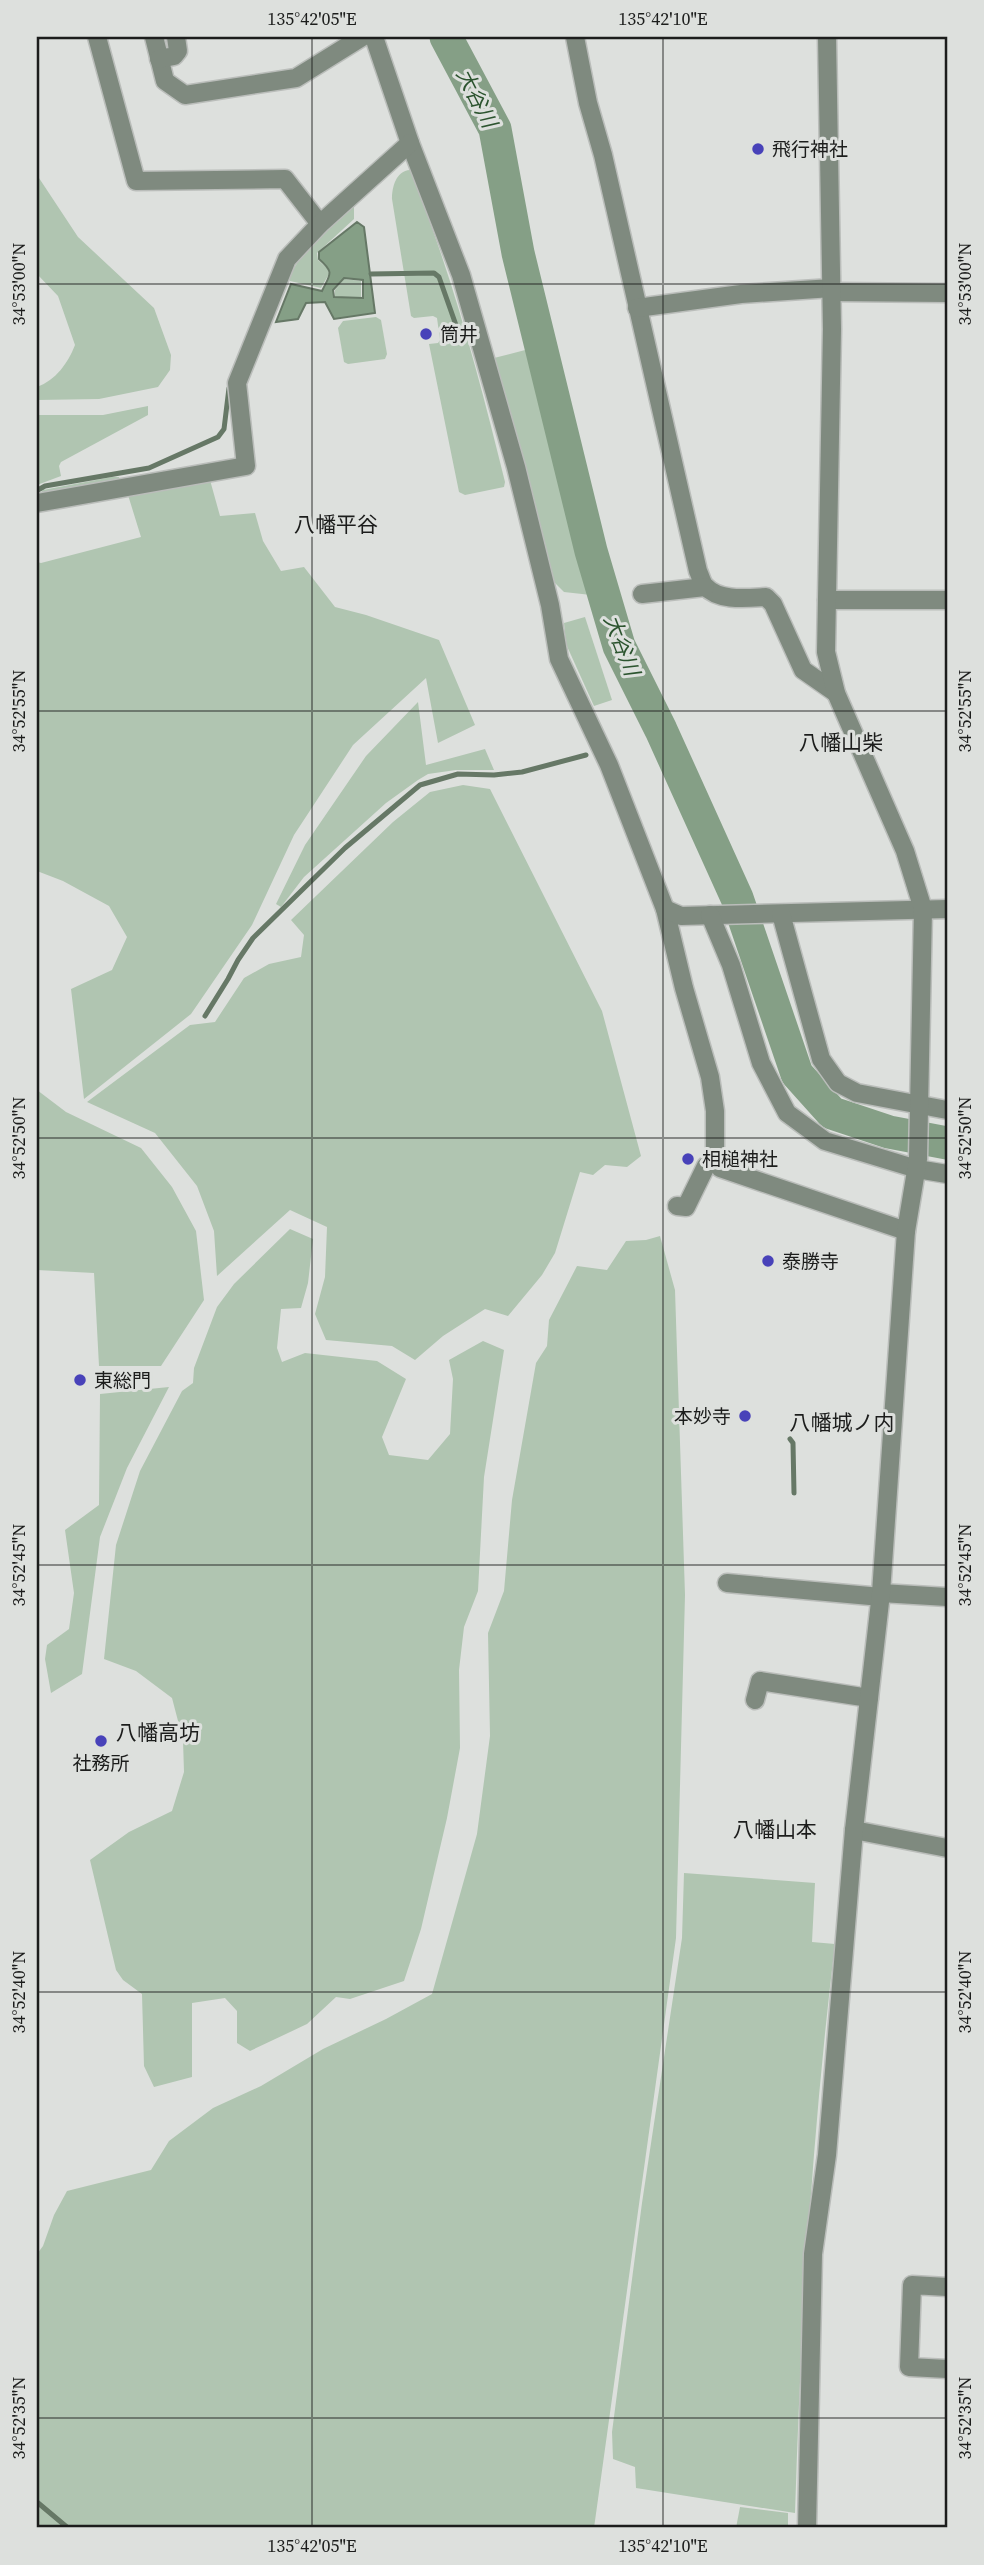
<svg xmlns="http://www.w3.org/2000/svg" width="984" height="2565" viewBox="0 0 984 2565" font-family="'Source Serif 4','Noto Sans JP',serif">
<rect width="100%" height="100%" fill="#dde0dd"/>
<g fill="#b0c5b1">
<path d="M410 170C451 271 479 376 505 482L504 487 465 495 459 492 429 344 438 343 440 340 437 318 433 316 414 318 411 316 392 199C392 187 396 171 410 170Z"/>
<path d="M37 175 78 237 154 308 171 355 170 370 158 387 99 399 37 400V387C56 380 68 363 75 345L58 296 37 274Z"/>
<polygon points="350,206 354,207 354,219 317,253 318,260 328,269 329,274 321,288 290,281 289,277 300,258"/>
<polygon points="344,279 361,281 361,297 335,297 335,290"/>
<polygon points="376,317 381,320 387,354 385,359 348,364 344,362 338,328 343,321"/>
<polygon points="529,349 591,595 564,592 552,580 494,358"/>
<polygon points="148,406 148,415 61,462 59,466 61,476 37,485 37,415 103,415"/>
<polygon points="112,477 119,477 120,482 40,494 43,490"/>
<polygon points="210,480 220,516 255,513 263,541 281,571 304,567 335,607 366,615 439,640 475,725 438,743 426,678 353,745 294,835 252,925 191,1014 84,1099 71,989 112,970 127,937 109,906 63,881 37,871 37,562 41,563 141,537 128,495"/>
<polygon points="585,617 612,700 594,706 566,644 564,623"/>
<polygon points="418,702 426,765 485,749 494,770 456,770 428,774 418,780 386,803 304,877 281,907 276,904 305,845 366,756"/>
<polygon points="463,785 490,789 602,1011 641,1156 627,1167 605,1165 593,1175 580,1172 555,1253 542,1275 508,1316 485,1309 443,1336 415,1360 392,1346 326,1340 315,1314 325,1277 327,1227 290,1210 217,1276 214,1231 197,1186 155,1133 87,1102 190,1025 215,1022 244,978 269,964 301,957 304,935 291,920 393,822 430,792"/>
<polygon points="37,1090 66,1112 141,1148 172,1187 196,1231 204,1300 161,1366 99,1366 94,1273 37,1270"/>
<polygon points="290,1229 313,1239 308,1283 301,1308 281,1309 277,1348 282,1362 305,1353 377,1361 406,1379 382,1437 389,1455 428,1460 450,1434 453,1379 449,1360 483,1341 504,1350 484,1477 478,1591 464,1627 459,1670 460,1748 447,1818 421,1929 404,1981 350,1999 336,1997 307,2024 250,2051 237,2043 237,2011 225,1998 192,2003 192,2077 154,2087 144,2066 142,1994 123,1980 116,1970 90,1860 129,1832 172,1811 184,1772 183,1740 172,1698 136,1671 104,1659 116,1545 140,1471 182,1391 193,1383 194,1368 217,1307 234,1284"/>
<polygon points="660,1236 675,1290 685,1595 676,1938 594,2528 37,2528 37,2254 43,2246 54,2215 67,2191 151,2170 169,2141 213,2108 261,2086 323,2049 386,2019 432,1994 477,1834 490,1736 488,1633 504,1591 512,1500 536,1363 547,1346 549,1320 577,1266 607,1270 626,1241 646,1240"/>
<polygon points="169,1387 127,1468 100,1537 82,1674 51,1693 45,1659 47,1645 69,1629 74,1593 65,1530 99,1505 100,1394"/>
<path d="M684 1873 815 1883 812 1942 835 1944C812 2133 801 2322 795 2513L636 2488 635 2467 613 2459 612 2432 642 2203 682 1938Z"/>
<polygon points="740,2507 788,2513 788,2528 736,2528"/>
</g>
<path fill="#859f86" stroke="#667866" stroke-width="2" fill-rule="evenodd" d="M357 222 364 227 375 313 334 319 325 302 306 303 298 319 276 322 291 284 322 291C330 274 335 273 319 259V252ZM344 278 363 280V298L334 297 333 290Z"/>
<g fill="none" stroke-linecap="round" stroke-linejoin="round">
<g stroke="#667866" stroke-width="5">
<polyline points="371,274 434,273 439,277 457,328 461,333"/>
<polyline points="37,494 38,490 45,486 149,468 218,437 224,429 229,388"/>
<polyline points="205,1016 228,979 238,960 253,938 345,848 420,785 458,774 494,775 522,772 586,755"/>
<polyline points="790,1439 793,1443 794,1493"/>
<polyline points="37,2502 68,2528"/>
</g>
<polyline stroke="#859f86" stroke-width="33" points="446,37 495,129 518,253 591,551 619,646 661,730 737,898 797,1074 832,1113 889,1132 947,1143"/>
<defs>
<g id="minor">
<polyline points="97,37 136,181 285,179 320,224"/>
<polyline points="154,37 165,81 185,95 296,78 362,37"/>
<polyline points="374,37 410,143 461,275 516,467 550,605 559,659 609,765 665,909 684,988 710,1077 715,1111 715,1159 720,1168 906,1231"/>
<path d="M575 37 588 103 603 155 698 571C700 575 702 583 705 586 719 602 748 598 766 597L773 604 803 670 836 693"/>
<polyline points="159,59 174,56 178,51 176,37"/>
<polyline points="832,292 947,293"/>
<polyline points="637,308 741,294 832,288"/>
<polyline points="37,503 246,466 237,383 287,259 320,224 410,143"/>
<polyline points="642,594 705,587"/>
<polyline points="827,600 947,600"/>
<polyline points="665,909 681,916 947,909"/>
<polyline points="781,914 821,1059 838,1083 857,1093 947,1110"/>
<polyline points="710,915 731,965 761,1063 787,1113 825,1141 917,1169 947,1174"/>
<polyline points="677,1206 686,1207 706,1166 715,1159"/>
<polyline points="727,1583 881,1597"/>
<polyline points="881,1593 947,1597"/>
<polyline points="755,1700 760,1681 869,1698"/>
<polyline points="854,1830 947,1848"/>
<polyline points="947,2287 912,2285 909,2367 947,2369"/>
<polyline points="807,2528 813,2254 827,2155 854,1830 881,1593 906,1231 918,1159 923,909 905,851 836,693 826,652 832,329 827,37"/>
</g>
</defs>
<use href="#minor" stroke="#babdba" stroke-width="21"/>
<use href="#minor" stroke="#7f8a7f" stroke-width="18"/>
</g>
<path fill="none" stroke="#1c1d1c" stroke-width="2" stroke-opacity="0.45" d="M312 37V2528M663 37V2528M37 284H947M37 711H947M37 1138H947M37 1565H947M37 1992H947M37 2418H947"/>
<g fill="#4842b9" stroke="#dde0dd" stroke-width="2.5">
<circle cx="758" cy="149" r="7"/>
<circle cx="426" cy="334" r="7"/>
<circle cx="688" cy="1159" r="7"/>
<circle cx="768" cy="1261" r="7"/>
<circle cx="80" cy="1380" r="7"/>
<circle cx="745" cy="1416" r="7"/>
<circle cx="101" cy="1741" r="7"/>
</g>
<g text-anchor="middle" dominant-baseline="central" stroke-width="6" stroke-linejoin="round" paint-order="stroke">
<g font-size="19" fill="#1c1d1c" stroke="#dde0dd" text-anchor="start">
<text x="772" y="149">飛行神社</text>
<text x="440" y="334">筒井</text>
<text x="702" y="1159">相槌神社</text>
<text x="782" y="1261">泰勝寺</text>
<text x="94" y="1380">東総門</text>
<text x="731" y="1416" text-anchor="end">本妙寺</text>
<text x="101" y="1763" text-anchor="middle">社務所</text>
</g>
<g font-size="21" font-style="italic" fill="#2c542f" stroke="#dde0dd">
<text transform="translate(477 98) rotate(63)">大谷川</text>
<text transform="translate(622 645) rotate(69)">大谷川</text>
</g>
<g font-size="21" fill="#1c1d1c" stroke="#dde0dd">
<text x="336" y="524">八幡平谷</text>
<text x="841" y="742">八幡山柴</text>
<text x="842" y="1422">八幡城ノ内</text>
<text x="158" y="1732">八幡高坊</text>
<text x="775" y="1829">八幡山本</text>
</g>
</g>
<rect width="984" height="2565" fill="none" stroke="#dde0dd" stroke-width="77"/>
<rect x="38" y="38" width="908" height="2488" fill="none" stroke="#1c1d1c" stroke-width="2.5"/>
<g font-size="18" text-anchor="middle" fill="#1c1d1c">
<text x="312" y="25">135°42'05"E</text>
<text x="663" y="25">135°42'10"E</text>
<text transform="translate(19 284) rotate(-90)" y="6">34°53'00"N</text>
<text transform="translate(965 284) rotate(-90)" y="6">34°53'00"N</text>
<text transform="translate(19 711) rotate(-90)" y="6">34°52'55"N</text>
<text transform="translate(965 711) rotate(-90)" y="6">34°52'55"N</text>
<text transform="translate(19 1138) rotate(-90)" y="6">34°52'50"N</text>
<text transform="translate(965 1138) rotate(-90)" y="6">34°52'50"N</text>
<text transform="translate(19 1565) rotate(-90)" y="6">34°52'45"N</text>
<text transform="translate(965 1565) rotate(-90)" y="6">34°52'45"N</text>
<text transform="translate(19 1992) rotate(-90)" y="6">34°52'40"N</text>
<text transform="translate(965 1992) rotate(-90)" y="6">34°52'40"N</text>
<text transform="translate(19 2418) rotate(-90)" y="6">34°52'35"N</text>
<text transform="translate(965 2418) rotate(-90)" y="6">34°52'35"N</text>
<text x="312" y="2552">135°42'05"E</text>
<text x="663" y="2552">135°42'10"E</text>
</g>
</svg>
